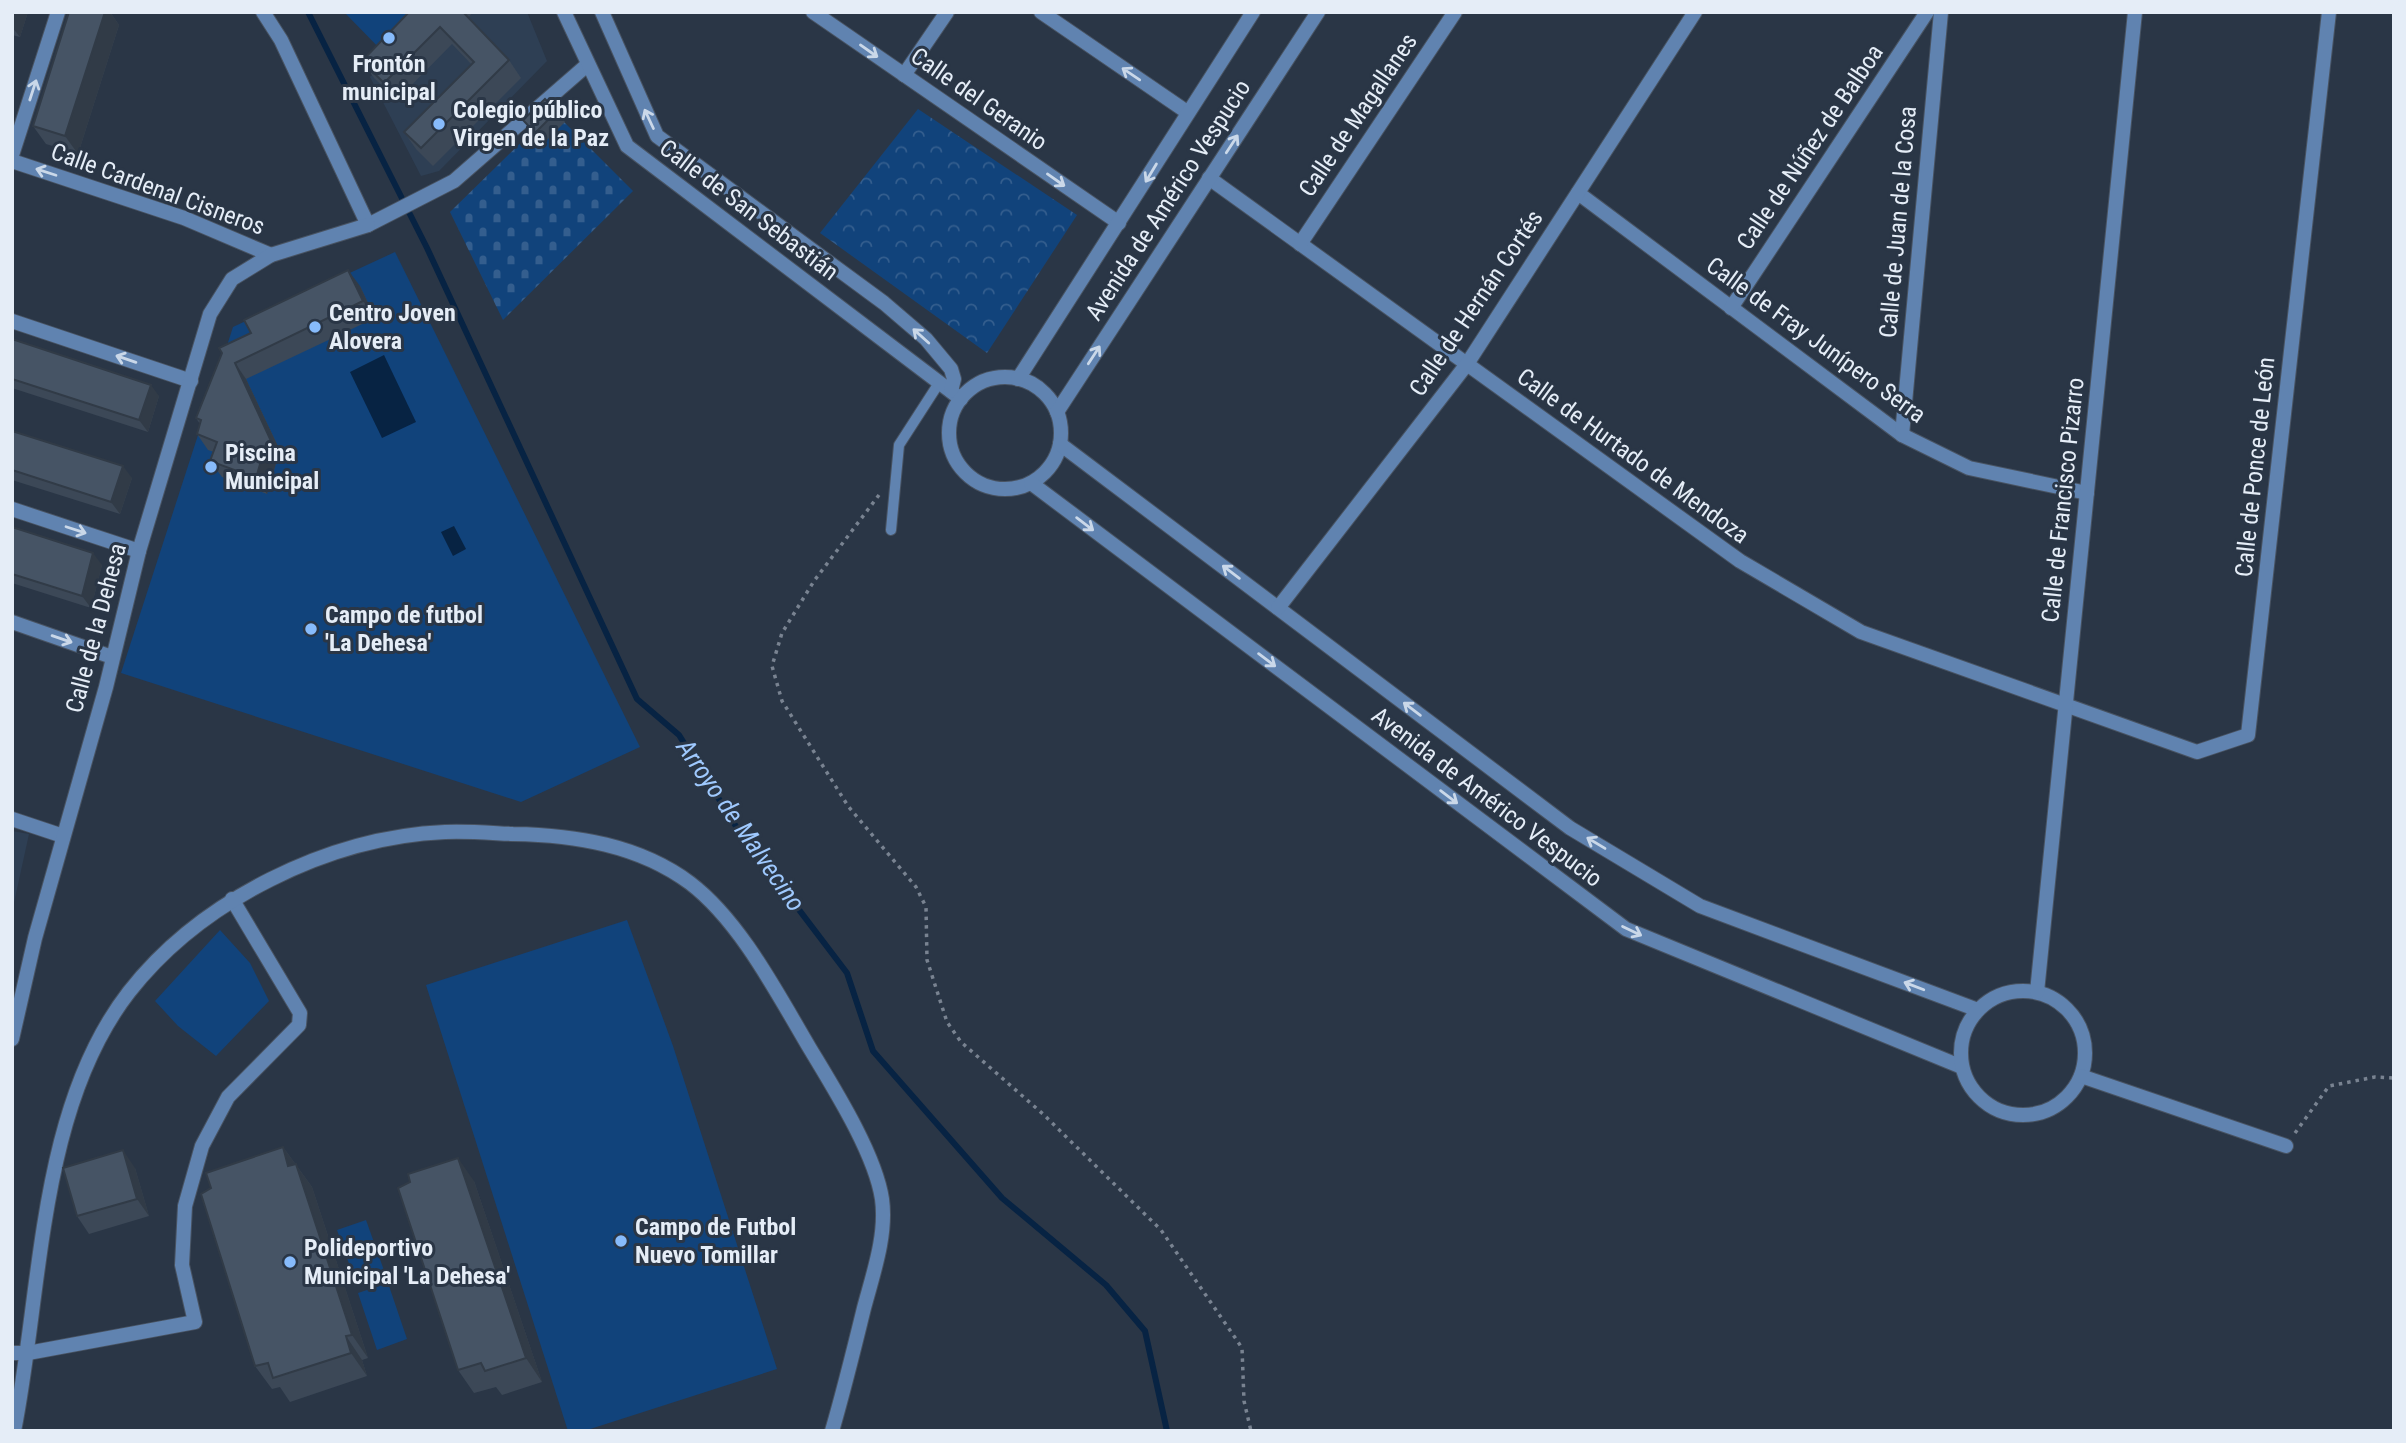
<svg xmlns="http://www.w3.org/2000/svg" width="2406" height="1443" viewBox="0 0 2406 1443" font-family="'Roboto Condensed',sans-serif">
<defs>
<pattern id="cemetery-stones" width="16" height="16" patternUnits="userSpaceOnUse" patternTransform="scale(1.75)"><rect width="16" height="16" fill="#11437b"/><path d="M2 7V4a2 2 0 0 1 4 0v3zM10 15v-3a2 2 0 0 1 4 0v3z" fill="#345e8e"/></pattern>
<pattern id="park-crowns" width="20" height="18" patternUnits="userSpaceOnUse" patternTransform="scale(1.75)"><rect width="20" height="18" fill="#11437b"/><path d="M2 6a3 3 0 1 1 6 0M12 15a3 3 0 1 1 6 0" fill="none" stroke="#345e8e"/></pattern>
</defs>
<rect width="100%" height="100%" fill="#2a3646"/>
<g fill="#2e3f54">
<polygon points="435,12 527,12 547,61 439,171 421,176 370,77"/>
<polygon points="12,831 29,834 12,912"/>
</g>
<polygon fill="url(#cemetery-stones)" points="553,111 633,191 503,320 450,212"/>
<polygon fill="url(#park-crowns)" points="918,109 1077,215 987,353 820,233"/>
<g fill="#11437b">
<polygon points="344,12 435,12 389,58"/>
<polygon points="395,252 640,747 521,802 121,673 233,327"/>
<polygon points="627,920 673,1046 777,1369 584,1431 568,1431 426,985"/>
<polygon points="220,930 250,963 269,1001 216,1056 178,1026 155,1001"/>
<polygon points="366,1220 386,1276 357,1286 337,1230"/>
<polygon points="388,1283 407,1339 377,1350 358,1293"/>
</g>
<g fill="#072343">
<polygon points="384,355 416,422 382,438 350,372"/>
<polygon points="454,526 466,549 453,556 441,532"/>
</g>
<g fill="none" stroke-linecap="round" stroke-linejoin="round">
<polyline stroke="#072343" stroke-width="6" points="308,12 427,248 637,699 679,735 737,828 847,973 873,1051 1002,1198 1106,1285 1145,1331 1167,1431"/>
<defs>
<polyline id="lane" points="891,530 899,445 939,383"/>
<g id="street">
<polyline points="263,12 281,40 368,225 454,181 587,65"/>
<polyline points="564,12 627,146 961,399"/>
<polyline points="602,12 657,136 884,303 926,339 951,369 954,379 951,391"/>
<polyline points="813,12 1119,223"/>
<polyline points="1041,12 1187,112"/>
<polyline points="904,75 947,12"/>
<polyline points="12,155 58,12"/>
<polyline points="12,161 184,218 271,255"/>
<polyline points="1209,178 1740,561 1861,632 2197,752 2248,735 2329,12"/>
<polyline points="1578,193 1902,435 1969,468 2087,493"/>
<polyline points="1300,244 1455,12"/>
<polyline points="1731,308 1927,12"/>
<polyline points="12,321 191,381"/>
<circle cx="1005" cy="433" r="56"/>
<polyline points="1018,379 1253,12"/>
<polyline points="1057,412 1318,12"/>
<polyline points="1902,435 1941,12"/>
<polyline points="1060,444 1570,828 1700,906 1978,1010"/>
<polyline points="1031,483 1626,929 1962,1067"/>
<polyline points="12,509 139,551"/>
<polyline points="1278,608 1467,364 1695,12"/>
<polyline points="12,622 112,657"/>
<polyline points="12,819 63,836"/>
<circle cx="2023" cy="1053" r="62"/>
<polyline points="2037,992 2135,12"/>
<polyline points="12,1039 35,938 106,687 139,551 210,314 232,279 271,255 368,225"/>
<polyline points="2081,1076 2286,1146"/>
<polyline points="12,1353 28,1353 195,1322 182,1265 185,1206 202,1146 228,1097 299,1025 300,1013 232,899"/>
<path d="M14 1431C42 1291 38 1109 129 992 201 900 329 837 445 832 468 831 491 833 513 834 575 835 639 845 690 883 740 921 777 993 809 1047 833 1087 875 1153 882 1199 887 1235 873 1274 864 1308 854 1349 844 1390 832 1431"/>
</g>
</defs>
<use href="#lane" stroke="#485362" stroke-width="12"/>
<use href="#street" stroke="#485362" stroke-width="16"/>
<g stroke="#798391" stroke-width="3.5" stroke-dasharray="3.5 5" stroke-linecap="butt">
<polyline points="879,495 814,581 782,633 772,666 782,701 848,806 916,887 926,907 927,960 947,1022 961,1042 1043,1114 1161,1230 1236,1339 1242,1348 1244,1401 1251,1431"/>
<polyline points="2295,1133 2329,1086 2375,1077 2394,1078"/>
</g>
<use href="#lane" stroke="#6083b0" stroke-width="10"/>
<use href="#street" stroke="#6083b0" stroke-width="14"/>
</g>
<g fill="#3c4857">
<polygon points="12,12 28,12 20,37 12,35"/>
<polygon points="69,12 110,12 119,25 78,154 46,144 33,126"/>
<polygon points="409,12 473,12 468,18 509,60 521,78 433,166 416,149 404,132 472,65 452,44 397,100 374,78 362,61"/>
<polygon points="557,111 565,122 543,144 532,132 523,120"/>
<polygon points="360,286 375,318 246,379 283,457 277,460 267,494 222,477 210,461 214,452 208,450 197,434 200,424 196,418 251,333"/>
<polygon points="12,339 159,396 148,432 12,388"/>
<polygon points="12,431 132,478 120,514 12,480"/>
<polygon points="12,527 102,565 91,608 12,583"/>
<polygon points="283,1147 312,1187 368,1358 362,1360 367,1376 290,1402 280,1387 272,1389 255,1366"/>
<polygon points="135,1168 149,1216 89,1234 77,1216"/>
<polygon points="474,1181 542,1382 502,1395 496,1387 474,1393 458,1370"/>
</g>
<g fill="#313b47">
<polygon points="12,12 28,12 20,37 12,27"/>
<polygon points="105,12 110,12 119,25 78,154 65,136"/>
<polygon points="348,270 360,286 375,318 363,301"/>
<polygon points="235,363 246,379 283,457 271,441"/>
<polygon points="151,385 159,396 148,432 139,420"/>
<polygon points="266,444 277,460 267,494 256,478"/>
<polygon points="123,466 132,478 120,514 111,502"/>
<polygon points="93,553 102,565 91,608 82,596"/>
<polygon points="283,1147 312,1187 368,1358 352,1335 288,1166"/>
<polygon points="123,1150 135,1168 149,1216 137,1199"/>
<polygon points="458,1158 474,1181 542,1382 526,1358"/>
<polygon points="346,1336 362,1360 367,1376 351,1353"/>
</g>
<g fill="#465465" stroke="#313b47" stroke-width="2">
<polygon points="69,12 105,12 65,136 33,126"/>
<polygon points="409,12 463,12 509,60 421,148 404,132 474,62 440,27 384,83 362,61"/>
<polygon points="545,99 557,111 535,133 523,120"/>
<polygon points="348,270 363,301 235,363 271,441 266,444 256,478 210,461 217,442 197,434 201,420 196,418 222,353 219,348 251,333 244,320"/>
<polygon points="12,339 151,385 139,420 12,379"/>
<polygon points="12,431 123,466 111,502 12,470"/>
<polygon points="12,527 93,553 82,596 12,574"/>
<polygon points="283,1147 288,1166 296,1164 352,1335 346,1336 351,1353 273,1378 268,1363 255,1366 201,1194 211,1188 206,1173"/>
<polygon points="123,1150 137,1199 77,1216 63,1168"/>
<polygon points="458,1158 526,1358 485,1371 481,1363 458,1370 398,1188 410,1182 408,1174"/>
</g>
<defs><path id="oneway-shaft" d="M-6 0H5M1.5-3L5.5 0L1.5 3" fill="none" stroke-width="1.6" stroke-linecap="round" stroke-linejoin="round" transform="scale(1.75)"/></defs>
<g stroke="#cad8e9">
<use href="#oneway-shaft" transform="translate(869 51) rotate(35)"/>
<use href="#oneway-shaft" transform="translate(1131 74) rotate(-146)"/>
<use href="#oneway-shaft" transform="translate(33 90) rotate(-72)"/>
<use href="#oneway-shaft" transform="translate(649 119) rotate(-115)"/>
<use href="#oneway-shaft" transform="translate(1232 144) rotate(-57)"/>
<use href="#oneway-shaft" transform="translate(46 172) rotate(-162)"/>
<use href="#oneway-shaft" transform="translate(1151 173) rotate(121)"/>
<use href="#oneway-shaft" transform="translate(1056 180) rotate(35)"/>
<use href="#oneway-shaft" transform="translate(921 336) rotate(-138)"/>
<use href="#oneway-shaft" transform="translate(1094 355) rotate(-57)"/>
<use href="#oneway-shaft" transform="translate(126 359) rotate(-161)"/>
<use href="#oneway-shaft" transform="translate(1085 524) rotate(37)"/>
<use href="#oneway-shaft" transform="translate(76 530) rotate(18)"/>
<use href="#oneway-shaft" transform="translate(1231 572) rotate(-143)"/>
<use href="#oneway-shaft" transform="translate(62 639) rotate(19)"/>
<use href="#oneway-shaft" transform="translate(1267 660) rotate(37)"/>
<use href="#oneway-shaft" transform="translate(1412 709) rotate(-143)"/>
<use href="#oneway-shaft" transform="translate(1449 797) rotate(37)"/>
<use href="#oneway-shaft" transform="translate(1596 843) rotate(-149)"/>
<use href="#oneway-shaft" transform="translate(1632 931) rotate(26)"/>
<use href="#oneway-shaft" transform="translate(1914 986) rotate(-159)"/>
</g>
<g fill="#87bbfb" stroke="#2a3646" stroke-width="2.5">
<circle cx="389" cy="38" r="7"/>
<circle cx="439" cy="124" r="7"/>
<circle cx="315" cy="327" r="7"/>
<circle cx="211" cy="467" r="7"/>
<circle cx="311" cy="629" r="7"/>
<circle cx="621" cy="1241" r="7"/>
<circle cx="290" cy="1262" r="7"/>
</g>
<g text-anchor="middle" dominant-baseline="central" stroke-width="6" stroke-linejoin="round" paint-order="stroke">
<g font-size="24" font-weight="bold" fill="#e5edf7" stroke="#2a3646" text-anchor="start">
<text x="389" y="64" text-anchor="middle">Frontón<tspan x="389" dy="28">municipal</tspan></text>
<text x="453" y="110">Colegio público<tspan x="453" dy="28">Virgen de la Paz</tspan></text>
<text x="329" y="313">Centro Joven<tspan x="329" dy="28">Alovera</tspan></text>
<text x="225" y="453">Piscina<tspan x="225" dy="28">Municipal</tspan></text>
<text x="325" y="615">Campo de futbol<tspan x="325" dy="28">'La Dehesa'</tspan></text>
<text x="635" y="1227">Campo de Futbol<tspan x="635" dy="28">Nuevo Tomillar</tspan></text>
<text x="304" y="1248">Polideportivo<tspan x="304" dy="28">Municipal 'La Dehesa'</tspan></text>
</g>
<g font-size="24" fill="#e5edf7" stroke="#2a3646">
<text transform="translate(979 99) rotate(35)">Calle del Geranio</text>
<text transform="translate(1358 115) rotate(-56)">Calle de Magallanes</text>
<text transform="translate(1810 147) rotate(-56)">Calle de Núñez de Balboa</text>
<text transform="translate(158 189) rotate(20)">Calle Cardenal Cisneros</text>
<text transform="translate(1168 200) rotate(-57)">Avenida de Américo Vespucio</text>
<text transform="translate(749 210) rotate(37)">Calle de San Sebastián</text>
<text transform="translate(1898 222) rotate(-85)">Calle de Juan de la Cosa</text>
<text transform="translate(1476 303) rotate(-56)">Calle de Hernán Cortés</text>
<text transform="translate(1816 340) rotate(36)">Calle de Fray Junípero Serra</text>
<text transform="translate(1633 456) rotate(36)">Calle de Hurtado de Mendoza</text>
<text transform="translate(2255 467) rotate(-84)">Calle de Ponce de León</text>
<text transform="translate(2063 500) rotate(-84)">Calle de Francisco Pizarro</text>
<text transform="translate(96 628) rotate(-75)">Calle de la Dehesa</text>
<text transform="translate(1487 797) rotate(37)">Avenida de Américo Vespucio</text>
</g>
<g font-size="26" font-style="italic" fill="#9fc9fe" stroke="#2a3646">
<text transform="translate(741 825) rotate(55)">Arroyo de Malvecino</text>
</g>
</g>
<rect width="2406" height="1443" fill="none" stroke="#e5edf7" stroke-width="28"/>
</svg>
